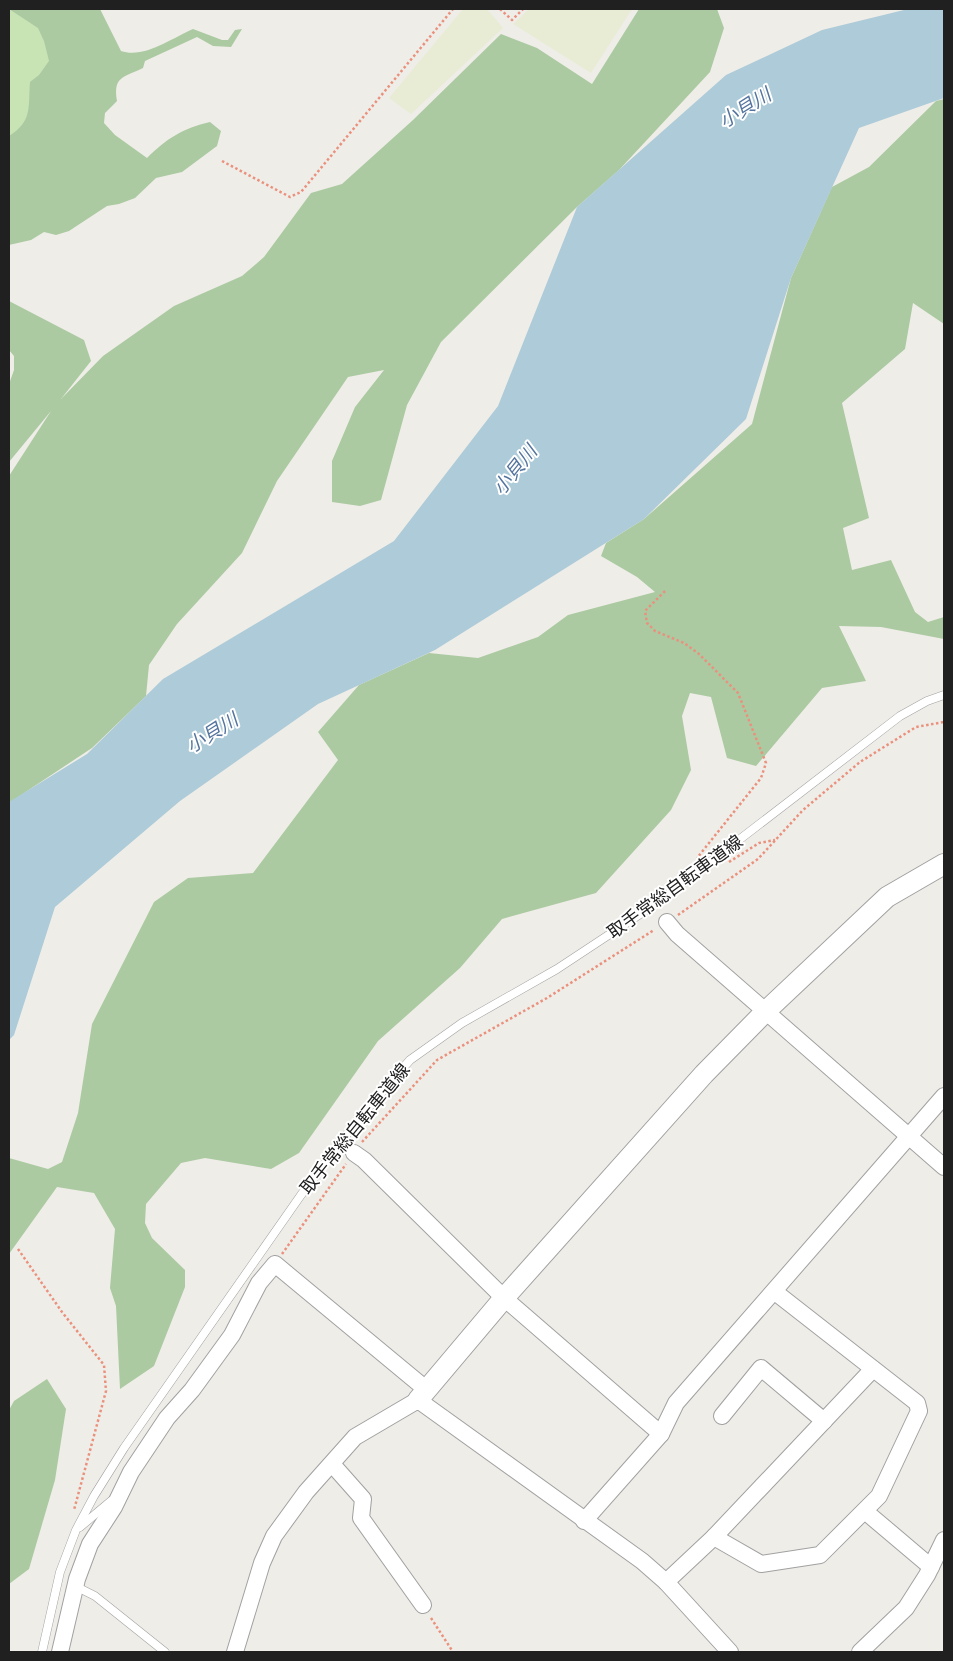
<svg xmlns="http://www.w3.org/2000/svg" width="953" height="1661" viewBox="0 0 953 1661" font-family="'Fira Sans Condensed','Noto Sans JP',sans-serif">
<rect width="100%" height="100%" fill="#efede8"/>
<g fill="#e9ecd5">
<polygon points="463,9 487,9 503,28 411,114 389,98"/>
<polygon points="529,9 632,9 591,73 513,24"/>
</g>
<polygon fill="#c8e3b4" points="9,9 91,41 9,219"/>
<g fill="#abcaa1">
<path d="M9 9H100L121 51C144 59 172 38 193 29L222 40H228L235 30 242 29 231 47 213 46 197 37 145 61 143 68C123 78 113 76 117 101L105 113 104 123 115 135 147 158C166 139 183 128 210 122L221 131 217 146 182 172 156 178 135 198 119 204 107 206 69 231 56 235 44 232 31 240 9 245V136C33 121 28 107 30 82L39 75 49 61 44 41 38 28Z"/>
<polygon points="639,9 717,9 724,28 710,72 619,170 577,207 441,342 407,405 381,500 360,506 332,502 332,461 355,407 384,370 348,377 277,481 242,553 177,624 149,665 146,696 92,748 9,803 9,476 51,411 9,462 9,384 14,370 14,356 9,350 9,301 84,340 91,361 61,399 103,356 174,306 242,276 264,257 311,193 342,184 413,120 501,34 537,48 592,84"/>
<polygon points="944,99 944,324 913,303 905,349 842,403 869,518 843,528 852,570 891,560 915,612 928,622 944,617 944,639 881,627 839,626 866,681 822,688 756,766 727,758 711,697 690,693 682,716 691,770 671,810 596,893 502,919 460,968 378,1041 299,1153 271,1169 205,1158 181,1163 146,1204 145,1223 152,1238 185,1270 185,1287 154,1366 120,1389 116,1306 110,1288 115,1229 94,1193 57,1187 9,1254 9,1158 48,1169 62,1162 78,1113 92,1024 154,902 188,878 253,873 338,760 318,732 359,685 429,653 478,658 538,637 568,615 655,592 637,577 601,556 606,543 644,519 752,424 791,278 832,187 869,167 936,101"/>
<polygon points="47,1379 66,1409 55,1480 29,1569 9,1584 9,1410 14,1401"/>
</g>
<polygon fill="#adcbd8" points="908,9 944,9 944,98 859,128 791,278 746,419 644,519 435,650 318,704 180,801 55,907 14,1035 9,1040 9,802 87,754 163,679 394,541 498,406 577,207 726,75 822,30"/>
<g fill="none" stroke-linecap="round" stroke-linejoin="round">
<defs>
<g id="service">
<polyline points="80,1527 111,1501"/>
<polyline points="75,1586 95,1596 165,1652"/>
<polyline points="42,1652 60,1572 76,1530 94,1496 124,1448 301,1195 360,1117 410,1060 462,1023 557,969 657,903 900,716 927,701 944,695"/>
</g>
<g id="minor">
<polyline points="667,922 677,934 944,1167"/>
<polyline points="354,1153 364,1160 504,1298 661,1434"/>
<polyline points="722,1416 761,1368 824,1421"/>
<polyline points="332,1464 363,1499 361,1518 423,1605"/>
<polyline points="866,1512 931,1567"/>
<polyline points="584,1521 661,1434 676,1403 944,1096"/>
<polyline points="714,1537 761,1564 820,1555 879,1496 919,1411 917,1403 775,1292"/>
<polyline points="666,1582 714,1537 873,1369"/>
<polyline points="60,1652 77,1579 90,1544 114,1507 131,1472 167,1418 192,1390 232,1335 259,1283 275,1264 427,1390"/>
<polyline points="235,1652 262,1563 274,1536 306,1492 355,1437 418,1400 642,1561 666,1582 730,1652"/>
<polyline points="860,1652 906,1608 927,1575 944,1540"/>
</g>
<polyline id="tertiary" points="418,1400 504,1298 704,1074 766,1011 887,897 944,864"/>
</defs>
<use href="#service" stroke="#a1a1a1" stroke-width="9"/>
<use href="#minor" stroke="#a1a1a1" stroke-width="18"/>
<use href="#tertiary" stroke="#a1a1a1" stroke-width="22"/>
<g stroke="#ea917e" stroke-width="2.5" stroke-dasharray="2.5 2.5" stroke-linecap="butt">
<polyline points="500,9 512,20 523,9"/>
<polyline points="222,161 290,197 301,192 453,9"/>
<polyline points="665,591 645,611 647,623 655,631 684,643 699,654 738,693 766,763 761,778 697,858"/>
<polyline points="729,862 759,843 775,840"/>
<polyline points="678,915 758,859 803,810 860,762 916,727 944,722"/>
<polyline points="362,1142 437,1060 547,998 654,930"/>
<polyline points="18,1249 62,1312 104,1365 106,1391 74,1510"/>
<polyline points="282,1254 346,1164"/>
<polyline points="431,1618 453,1652"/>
</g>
<use href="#service" stroke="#fff" stroke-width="8"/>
<use href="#minor" stroke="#fff" stroke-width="16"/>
<use href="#tertiary" stroke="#fff" stroke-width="20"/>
</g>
<g text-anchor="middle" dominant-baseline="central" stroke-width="4" stroke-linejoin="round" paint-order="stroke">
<g font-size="18" fill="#202020" stroke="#fff">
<text transform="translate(675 887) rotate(-36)">取手常総自転車道線</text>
<text transform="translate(355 1129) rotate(-51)">取手常総自転車道線</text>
</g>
<g font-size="19" font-style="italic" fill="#54749e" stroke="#fff">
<text transform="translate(745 108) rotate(-32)">小貝川</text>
<text transform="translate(515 470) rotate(-51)">小貝川</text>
<text transform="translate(212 733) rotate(-32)">小貝川</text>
</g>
</g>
<rect width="953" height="1661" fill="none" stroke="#202020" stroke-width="20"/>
</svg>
